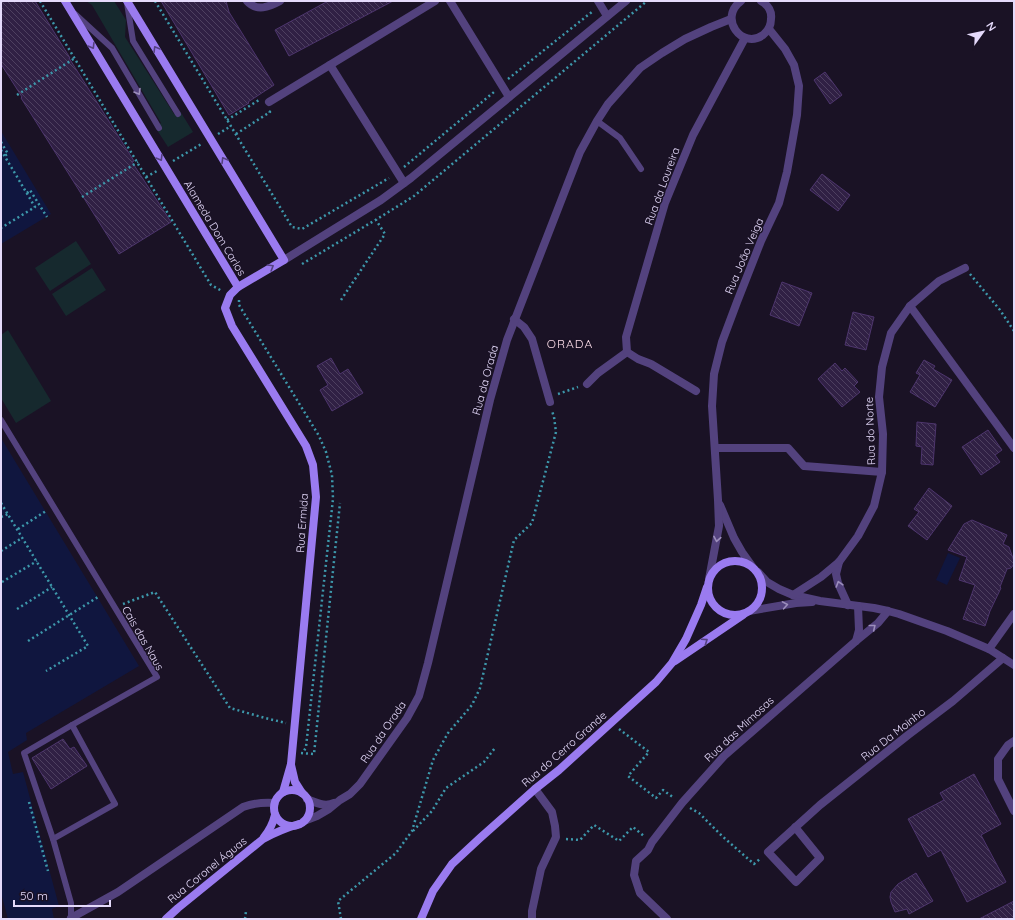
<svg xmlns="http://www.w3.org/2000/svg" width="1015" height="920" viewBox="0 0 1015 920" font-family="Quicksand,sans-serif">
<defs>
<pattern id="building-back-hatch" width="6" height="6" patternUnits="userSpaceOnUse"><rect width="6" height="6" fill="#302044"/><path d="M-1 5l2 2M0 0l6 6M5-1l2 2" fill="none" stroke="#4e4060"/></pattern>
</defs>
<rect width="100%" height="100%" fill="#1a1225"/>
<g fill="#16292e">
<polygon points="86,1 114,1 126,20 125,37 174,114 180,111 193,132 168,147 155,127 161,123 92,5"/>
<polygon points="76,241 91,264 50,291 35,268"/>
<polygon points="92,268 106,290 66,316 52,294"/>
<polygon points="8,330 51,401 16,423 1,398 1,335"/>
</g>
<g fill="#10163f">
<polygon points="1,131 51,214 1,244"/>
<polygon points="1,438 139,666 26,733 27,740 8,752 13,774 23,772 59,906 52,909 54,919 8,919 1,893"/>
<polygon points="948,553 960,558 947,585 936,580"/>
</g>
<g fill="url(#building-back-hatch)" stroke="#4d356d">
<polygon points="1,1 35,1 70,58 69,58 134,161 132,162 171,222 119,254 21,98 22,97 1,64"/>
<polygon points="161,1 226,1 229,12 274,85 248,102 249,103 229,115"/>
<polygon points="328,1 393,1 289,56 275,30"/>
<polygon points="825,72 842,95 830,104 814,80"/>
<polygon points="822,174 850,195 838,211 810,190"/>
<polygon points="782,282 812,293 799,326 770,315"/>
<polygon points="853,312 874,317 866,350 845,345"/>
<polygon points="331,358 340,374 348,369 363,393 332,411 320,390 328,385 317,366"/>
<polygon points="924,360 935,366 933,369 952,380 935,407 910,392 920,375 916,373"/>
<polygon points="835,363 842,371 845,368 858,382 854,386 860,392 842,407 818,379"/>
<polygon points="917,422 936,424 933,465 921,464 922,447 916,446"/>
<polygon points="988,430 1002,450 995,455 1000,462 981,475 962,447"/>
<polygon points="929,488 952,506 927,540 908,526 919,512 914,509"/>
<polygon points="972,520 1007,535 1003,544 1009,547 1014,561 1014,564 1011,568 1007,569 1000,587 1001,588 990,611 985,626 963,619 975,585 959,580 967,557 948,550 964,524"/>
<polygon points="63,739 70,749 74,747 87,766 51,789 32,758"/>
<polygon points="974,774 1001,824 981,835 1006,882 967,902 941,850 928,857 908,819 944,800 940,793"/>
<polygon points="916,873 933,901 909,914 907,909 895,912 891,902 890,897 891,892 898,884"/>
<polygon points="1014,901 1014,919 979,919"/>
</g>
<g fill="none" stroke-linecap="round" stroke-linejoin="round">
<g stroke="#3d98ab" stroke-width="2.5" stroke-dasharray="2 3" stroke-linecap="butt">
<polyline points="40,1 211,285 222,291"/>
<polyline points="155,1 292,227 302,229 389,178"/>
<polyline points="508,79 593,11"/>
<polyline points="17,95 75,58"/>
<polyline points="227,120 259,100"/>
<polyline points="218,134 231,126"/>
<polyline points="236,134 270,112 269,111"/>
<polyline points="1,142 8,154 4,156"/>
<polyline points="1,150 35,207 1,228"/>
<polyline points="173,161 203,143"/>
<polyline points="404,167 494,92"/>
<polyline points="146,177 157,171"/>
<polyline points="27,193 30,190 47,217"/>
<polyline points="82,197 138,162"/>
<polyline points="302,264 382,216 414,196 647,1"/>
<polyline points="970,274 1000,310 1014,331"/>
<polyline points="239,300 239,305 319,436 326,452 332,475 333,499 306,747 304,751 302,752"/>
<polyline points="341,300 385,234 376,220"/>
<polyline points="558,394 578,387"/>
<polyline points="1,503 88,646 46,671"/>
<polyline points="1,517 8,514"/>
<polyline points="18,529 46,511"/>
<polyline points="1,551 22,538"/>
<polyline points="2,582 37,561"/>
<polyline points="123,604 155,592 230,708 265,718 286,723"/>
<polyline points="17,609 52,587"/>
<polyline points="28,641 98,597"/>
<polyline points="619,729 649,752 628,776 656,798 663,790 674,798"/>
<polyline points="301,753 314,754 340,503"/>
<polyline points="29,802 48,871"/>
<polyline points="690,808 699,813 722,836 754,864 761,858"/>
<polyline points="413,831 432,811 446,788 484,762 495,748"/>
<polyline points="566,839 580,840 594,825 619,841 633,827 645,837"/>
<polyline points="245,919 246,911"/>
<polyline points="341,919 338,901 396,853 412,831 433,760 448,733 472,705 480,688 514,540 532,523 556,432 554,417 552,411"/>
</g>
<g stroke="#53427e" stroke-width="6">
<polyline points="127,3 133,41 178,114"/>
<polyline points="75,14 112,48 159,128"/>
<polyline points="597,121 620,138 641,169"/>
<polyline points="1,420 157,677 72,725 115,804 53,839 71,903 71,919"/>
<polyline points="53,839 24,753 72,725"/>
</g>
<g stroke="#53427e" stroke-width="8">
<path d="M247 1C257 12 269 7 280 1"/>
<polyline points="450,1 509,97"/>
<polyline points="598,1 607,16"/>
<path d="M741 1C718 18 742 50 763 35 768 31 771 25 771 19 772 11 768 5 761 1"/>
<polyline points="330,65 404,183"/>
<polyline points="269,102 435,1"/>
<polyline points="284,260 381,200 411,178 626,1"/>
<polyline points="910,306 1014,448"/>
<polyline points="514,319 524,327 532,339 550,402"/>
<polyline points="587,384 598,373 627,352"/>
<polyline points="696,391 651,364 638,359 627,352 626,337 665,203 693,135 745,38"/>
<polyline points="715,448 788,448 804,466 882,472"/>
<polyline points="720,505 734,538 742,552 752,566"/>
<polyline points="839,562 836,574 838,583 848,605"/>
<polyline points="758,572 767,582 779,589 793,595 820,601 874,608 888,611 899,614 947,631 989,649 1014,665"/>
<polyline points="709,579 719,526 718,500 712,406 714,374 722,342 737,302 761,241 779,203 787,172 797,115 799,86 794,65 785,49 769,29"/>
<polyline points="793,595 821,577 839,562 858,536 874,506 882,472 883,434 879,397 882,367 891,333 910,306 939,281 965,268"/>
<polyline points="749,611 796,603 812,602"/>
<polyline points="856,641 859,630 858,606"/>
<polyline points="989,649 1014,614"/>
<polyline points="1014,741 1008,745 998,759 998,779 1014,811"/>
<path d="M307 799C316 803 325 807 334 803"/>
<polyline points="304,821 317,816 329,809 340,800 350,794 360,784 407,718 419,696 428,663 490,400 507,340 580,152 597,121 608,104 640,68 662,53 685,39 711,27 731,19"/>
<polyline points="795,827 820,858 796,882 768,852 820,805 908,735 953,701 1003,658"/>
<path d="M71 918 118 892 243 807C254 803 263 802 275 803"/>
<polyline points="532,919 532,911 541,869 556,837 555,826 552,812 535,789"/>
<polyline points="667,919 640,893 634,875 636,861 648,850 652,842 682,803 724,756 856,641 878,623 888,611"/>
</g>
<g stroke="#9a7bf0" stroke-width="8">
<polyline points="65,1 238,287"/>
<polyline points="127,1 284,260 238,287 230,295 225,308 232,326 306,446 313,465 316,497 291,764 283,792"/>
<circle cx="735" cy="588" r="27"/>
<polyline points="675,661 743,615"/>
<polyline points="291,765 295,782 302,793"/>
<circle cx="292" cy="808" r="18"/>
<path d="M264 837C270 830 273 823 275 815"/>
<path d="M166 919 178 908 263 839C274 833 286 828 299 824"/>
<polyline points="421,919 433,891 452,864 480,838 535,789 559,770 656,682 672,663 686,639 701,605 707,587"/>
</g>
</g>
<defs><path id="oneway-chevron" d="M-2-3.5L2.5 0L-2 3.5" fill="none" stroke-width="1.6" stroke-linecap="round" stroke-linejoin="round"/></defs>
<g stroke="#544180">
<use href="#oneway-chevron" transform="translate(92 46) rotate(59)"/>
<use href="#oneway-chevron" transform="translate(156 49) rotate(-121)"/>
<use href="#oneway-chevron" transform="translate(160 158) rotate(59)"/>
<use href="#oneway-chevron" transform="translate(224 160) rotate(-121)"/>
<use href="#oneway-chevron" transform="translate(271 267) rotate(-31)"/>
<use href="#oneway-chevron" transform="translate(705 641) rotate(-34)"/>
</g>
<g stroke="#9c8ebc">
<use href="#oneway-chevron" transform="translate(138 92) rotate(59)"/>
<use href="#oneway-chevron" transform="translate(717 539) rotate(100)"/>
<use href="#oneway-chevron" transform="translate(839 584) rotate(-107)"/>
<use href="#oneway-chevron" transform="translate(785 605) rotate(-10)"/>
<use href="#oneway-chevron" transform="translate(873 627) rotate(-39)"/>
</g>
<g text-anchor="middle" dominant-baseline="central" stroke-width="3" stroke-linejoin="round" paint-order="stroke">
<g font-size="11" fill="#e5dafb" stroke="#1a1225">
<text transform="translate(662 186) rotate(-70)">Rua da Loureira</text>
<text transform="translate(215 228) rotate(59)">Alameda Dom Carlos</text>
<text transform="translate(744 256) rotate(-67)">Rua João Veiga</text>
<text transform="translate(485 380) rotate(-75)">Rua da Orada</text>
<text transform="translate(870 431) rotate(-92)">Rua do Norte</text>
<text transform="translate(302 523) rotate(-86)">Rua Ermida</text>
<text transform="translate(143 638) rotate(60)">Cais das Naus</text>
<text transform="translate(739 729) rotate(-43)">Rua das Mimosas</text>
<text transform="translate(383 732) rotate(-56)">Rua da Orada</text>
<text transform="translate(893 734) rotate(-38)">Rua Da Moinho</text>
<text transform="translate(564 749) rotate(-41)">Rua do Cerro Grande</text>
<text transform="translate(207 870) rotate(-39)">Rua Coronel Águas</text>
</g>
<g font-size="12" letter-spacing="1" fill="#fbdce8" stroke="#1a1225">
<text x="570" y="343">ORADA</text>
</g>
</g>
<rect width="1015" height="920" fill="none" stroke="#e5dafb" stroke-width="4"/>
<g transform="translate(983 32) rotate(57)" stroke="#1a1225" stroke-width="3" paint-order="stroke">
<path d="M0-3L7 15L0 10L-7 15Z" fill="#e5dafb"/>
<text y="-6" font-size="11" font-weight="bold" text-anchor="middle" fill="#e5dafb">N</text>
</g>
<path d="M14 900v6h96v-6" fill="none" stroke="#e5dafb" stroke-width="2"/>
<text x="20" y="900" font-size="12" fill="#e5dafb" stroke="#1a1225" stroke-width="3" paint-order="stroke">50 m</text>
</svg>
